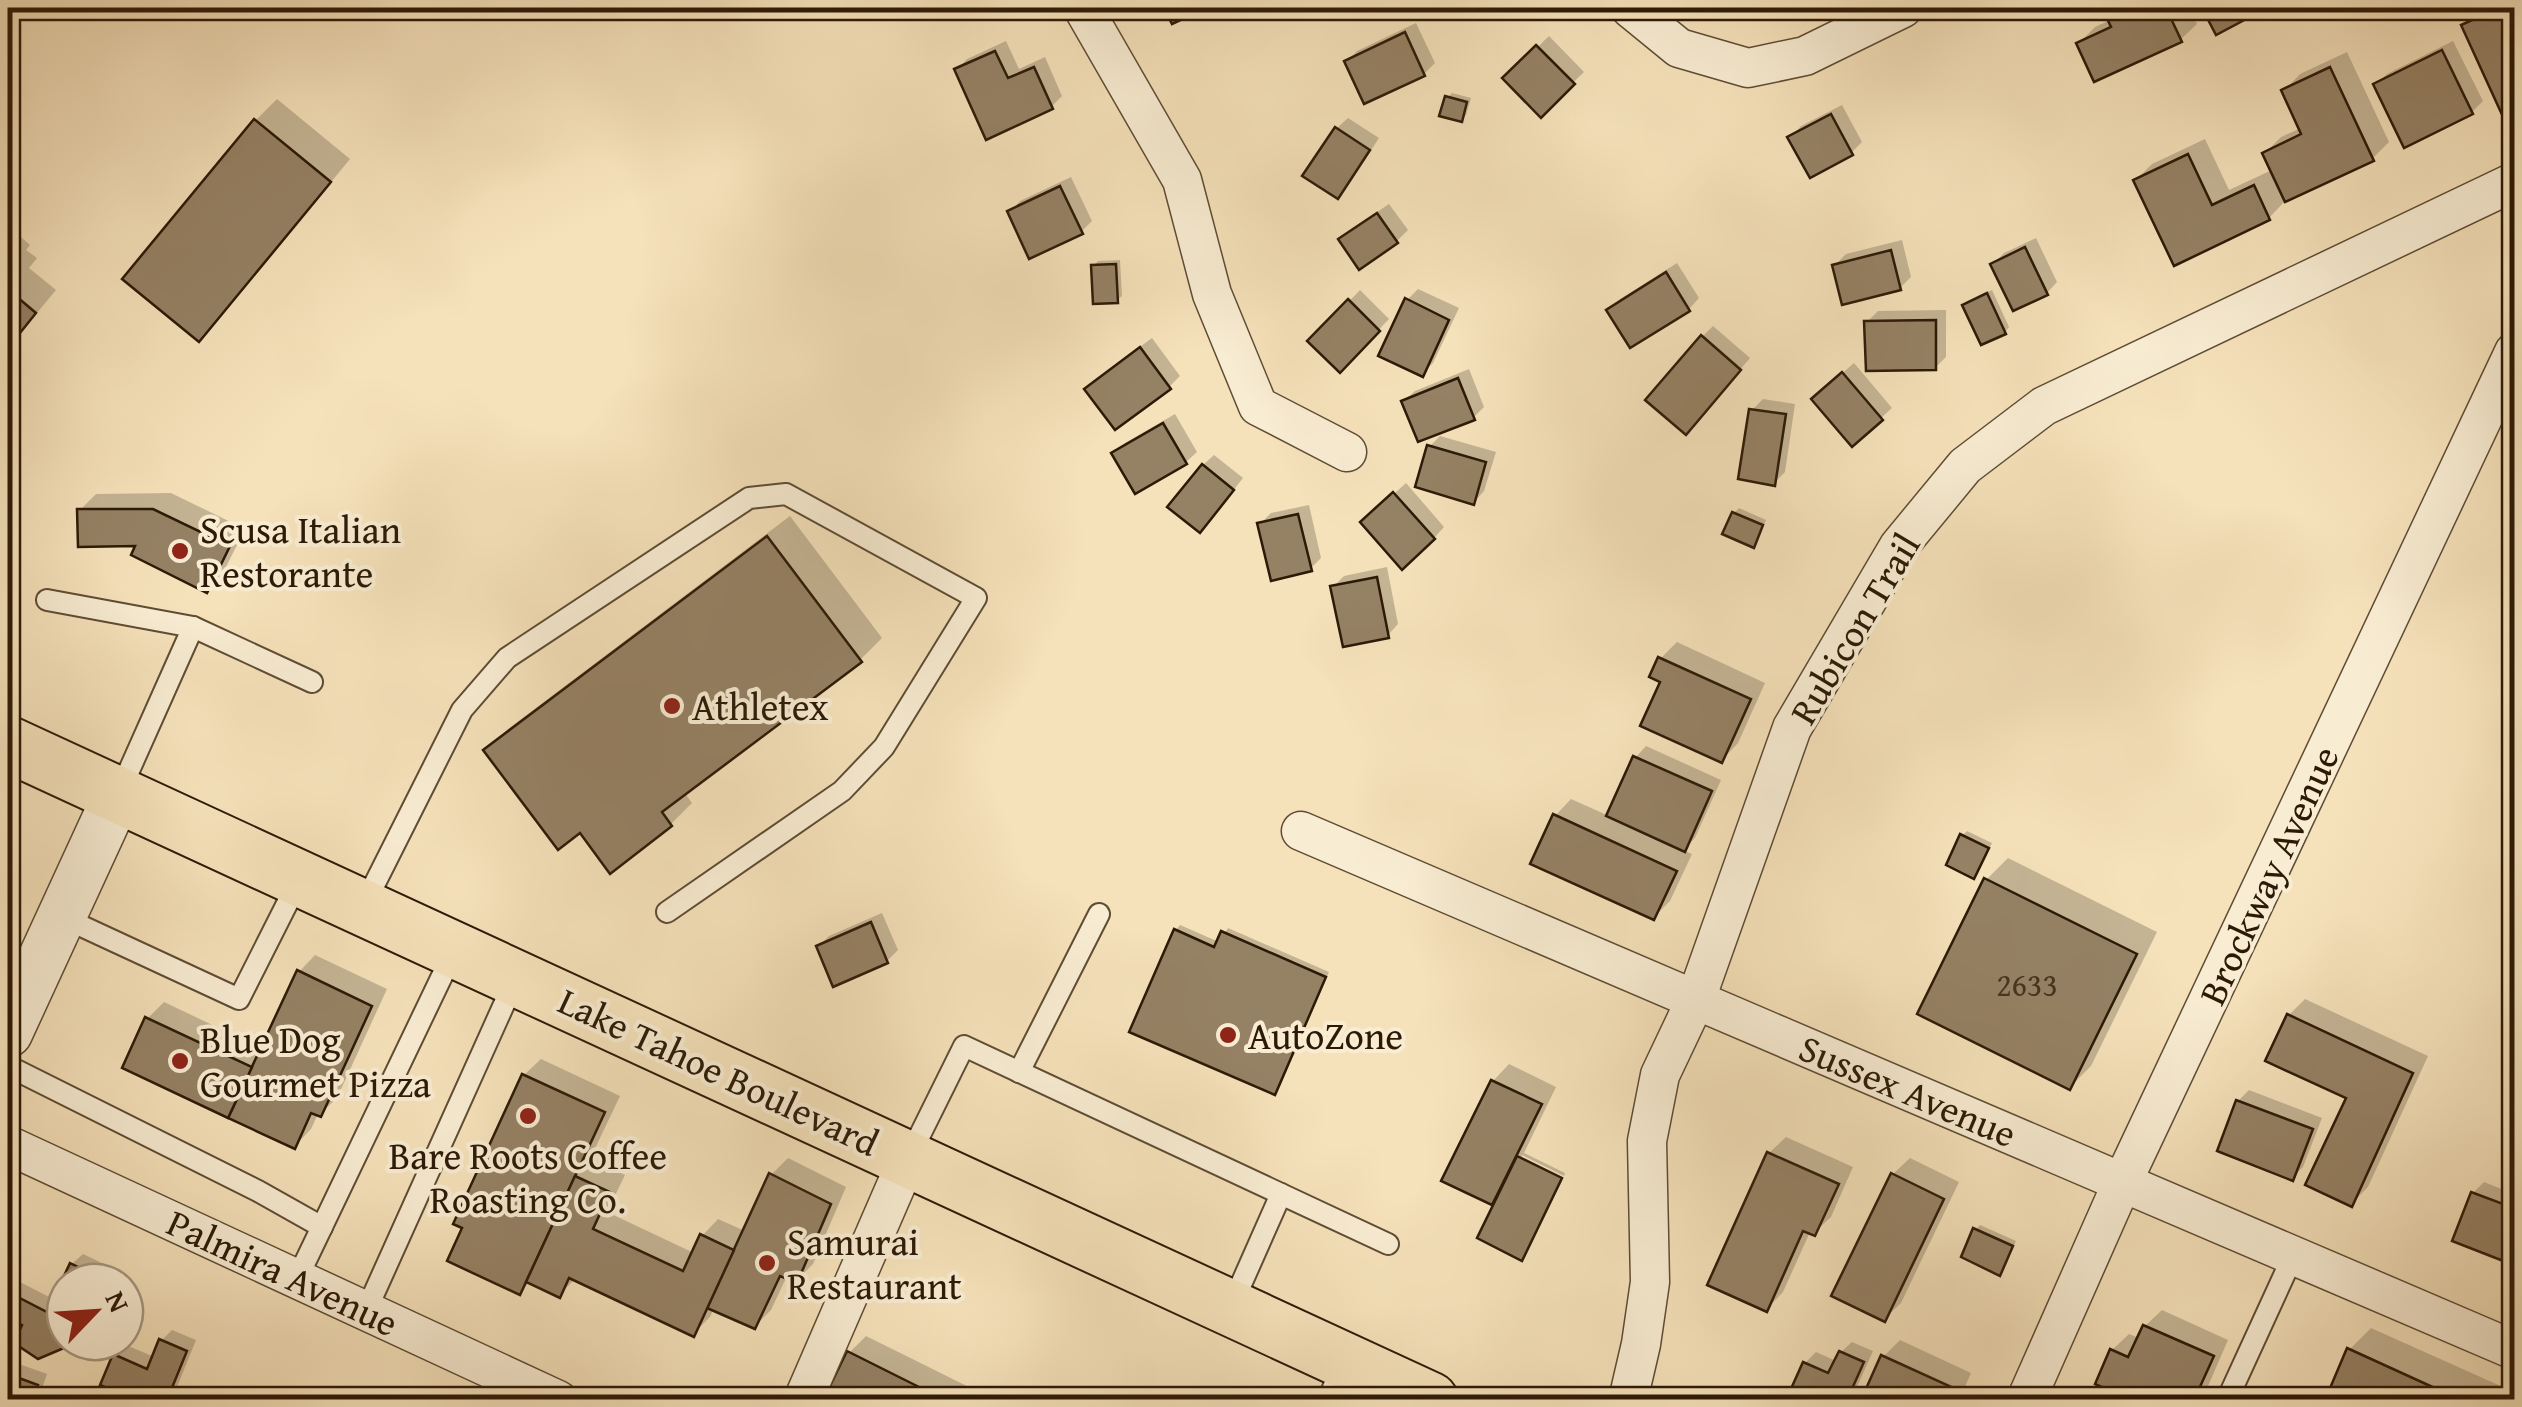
<svg xmlns="http://www.w3.org/2000/svg" width="2522" height="1407" viewBox="0 0 2522 1407" font-family="'Gentium Book Plus',serif">
<rect width="100%" height="100%" fill="#f5e1ba"/>
<filter id="stains"><feTurbulence type="fractalNoise" baseFrequency=".002" numOctaves="4"/><feColorMatrix values="0 0 0 0 .2 0 0 0 0 .09 0 0 0 0 .02 0 0 0 .5 -.17"/></filter>
<radialGradient id="worn" r=".72"><stop offset=".6" stop-color="#630" stop-opacity="0"/><stop offset="1" stop-color="#630" stop-opacity=".3"/></radialGradient>
<g fill="#0003">
<polygon points="2104,8 2190,8 2197,24 2180,40 2079,43 2095,27 2110,20"/>
<polygon points="2484,8 2514,8 2514,112 2505,116 2464,26"/>
<polygon points="1416,23 1435,63 1424,74 1347,62 1357,51"/>
<polygon points="1549,36 1584,72 1541,114 1506,78"/>
<polygon points="1006,41 1019,69 1045,57 1062,96 1051,107 957,70 967,59"/>
<polygon points="2453,41 2483,101 2472,112 2376,84 2387,74"/>
<polygon points="2347,52 2389,142 2372,159 2285,201 2269,218 2175,262 2136,180 2152,164 2205,139 2229,190 2272,170 2265,153 2281,137 2301,128 2284,91 2300,74"/>
<polygon points="1452,93 1471,98 1466,115 1462,120 1447,98"/>
<polygon points="277,99 350,159 220,317 199,338 255,121"/>
<polygon points="1842,105 1862,142 1851,153 1791,137 1801,126"/>
<polygon points="1348,118 1379,138 1348,185 1337,196 1306,175 1337,128"/>
<polygon points="1071,177 1092,221 1081,232 1010,212 1020,201"/>
<polygon points="1389,204 1408,230 1397,241 1360,266 1342,240 1352,229"/>
<polygon points="8,226 30,245 26,250 37,258 29,268 56,290 8,348"/>
<polygon points="2036,238 2057,282 2047,293 1993,264 2004,253"/>
<polygon points="1902,240 1911,277 1900,288 1835,265 1846,254"/>
<polygon points="1120,260 1122,296 1117,300 1094,266 1098,261"/>
<polygon points="1677,263 1699,298 1689,309 1609,310 1620,299"/>
<polygon points="1418,289 1459,308 1433,363 1422,374 1407,300"/>
<polygon points="1360,290 1389,319 1340,370 1311,341"/>
<polygon points="1992,290 2009,327 2005,332 1965,305 1969,301"/>
<polygon points="1946,310 1946,357 1935,368 1867,322 1878,311"/>
<polygon points="1713,326 1750,358 1696,421 1702,337"/>
<polygon points="1152,338 1180,376 1169,387 1088,389 1098,378"/>
<polygon points="1854,363 1892,408 1881,418 1825,388"/>
<polygon points="1469,369 1484,407 1473,418 1404,401 1415,391"/>
<polygon points="1763,399 1795,404 1785,472 1774,483 1752,410"/>
<polygon points="1175,414 1197,452 1186,462 1114,454 1125,443"/>
<polygon points="1440,436 1496,452 1484,491 1474,502 1429,447"/>
<polygon points="1214,455 1243,478 1211,519 1203,465"/>
<polygon points="1406,483 1444,527 1434,538 1374,512"/>
<polygon points="171,493 245,529 223,573 207,590 139,544 80,510 96,494"/>
<polygon points="1309,505 1321,558 1310,569 1260,524 1271,513"/>
<polygon points="1739,508 1766,520 1758,540 1753,545 1734,513"/>
<polygon points="790,516 882,638 860,660 684,792 692,803 671,824 486,751 508,729"/>
<polygon points="1387,567 1398,624 1388,635 1333,587 1344,576"/>
<polygon points="1677,642 1765,683 1738,743 1722,760 1663,680 1660,659"/>
<polygon points="1646,746 1721,780 1695,838 1683,850 1692,854 1670,901 1654,917 1555,816 1571,799 1609,816 1636,757"/>
<polygon points="1967,831 1992,843 1978,871 1973,876 1962,836"/>
<polygon points="2008,858 2157,932 2091,1066 2070,1087 1986,880"/>
<polygon points="882,913 898,950 887,961 819,946 829,936"/>
<polygon points="1180,925 1219,942 1228,928 1329,972 1279,1088 1274,1092 1176,930"/>
<polygon points="315,955 387,989 337,1098 320,1114 318,1114 311,1129 295,1146 147,1019 164,1002 263,1049 299,972"/>
<polygon points="2305,999 2428,1056 2368,1187 2351,1204 2349,1097 2289,1015"/>
<polygon points="541,1059 620,1096 590,1159 625,1175 607,1212 694,1253 702,1236 718,1219 745,1231 771,1175 788,1158 846,1187 813,1264 797,1280 787,1276 771,1310 755,1326 714,1308 710,1317 693,1334 576,1278 559,1295 530,1281 520,1292 524,1075"/>
<polygon points="1509,1064 1556,1087 1524,1153 1565,1173 1564,1176 1522,1155 1522,1161 1562,1181 1526,1253 1500,1195 1492,1202 1493,1081"/>
<polygon points="2249,1090 2322,1118 2303,1167 2292,1178 2238,1101"/>
<polygon points="1786,1137 1853,1167 1831,1217 1814,1233 1810,1232 1783,1292 1767,1309 1769,1153"/>
<polygon points="2514,1140 2514,1159 2507,1155"/>
<polygon points="1910,1158 1959,1182 1901,1303 1884,1319 1893,1174"/>
<polygon points="2484,1182 2514,1194 2514,1249 2505,1259 2473,1193"/>
<polygon points="1980,1225 2016,1241 2004,1268 2000,1273 1975,1230"/>
<polygon points="83,1254 123,1273 119,1282 65,1282 65,1342 72,1342 38,1356 26,1324 8,1316 9,1293 20,1282 55,1300 72,1264"/>
<polygon points="2162,1310 2228,1340 2202,1400 2112,1400 2116,1391 2112,1350 2129,1334 2139,1338 2145,1326"/>
<polygon points="2371,1328 2514,1392 2514,1400 2327,1400 2350,1349"/>
<polygon points="172,1330 196,1340 173,1397 170,1400 141,1400 115,1356 126,1345 152,1356 161,1341"/>
<polygon points="866,1336 995,1400 858,1400 849,1353"/>
<polygon points="1900,1340 1971,1373 1959,1400 1864,1400 1883,1357"/>
<polygon points="1852,1342 1873,1351 1851,1400 1789,1400 1805,1363 1816,1352 1836,1361 1841,1352"/>
<polygon points="8,1360 47,1374 38,1400 8,1400"/>
<polygon points="378,1390 400,1400 368,1400"/>
</g>
<g fill="#958164" stroke="#2c1a07" stroke-width="2.5">
<polygon points="1164,8 1206,8 1172,24"/>
<polygon points="2102,8 2166,8 2182,42 2094,82 2076,43 2111,27"/>
<polygon points="2202,8 2267,8 2216,35"/>
<polygon points="2499,8 2514,8 2514,114 2504,119 2461,25"/>
<polygon points="1405,32 1425,76 1364,104 1344,61"/>
<polygon points="1536,45 1575,84 1541,118 1502,78"/>
<polygon points="2442,50 2473,114 2404,148 2373,84"/>
<polygon points="995,51 1008,78 1034,67 1053,109 986,140 954,69"/>
<polygon points="2330,67 2374,161 2285,202 2262,153 2301,134 2281,90"/>
<polygon points="1445,96 1467,102 1462,122 1439,116"/>
<polygon points="1831,114 1853,155 1810,178 1787,137"/>
<polygon points="254,119 331,182 199,342 122,279"/>
<polygon points="1335,127 1370,150 1338,199 1302,176"/>
<polygon points="2188,154 2212,205 2254,185 2270,220 2174,266 2133,180"/>
<polygon points="1060,186 1083,234 1029,259 1007,211"/>
<polygon points="1377,213 1398,243 1359,270 1338,239"/>
<polygon points="2025,247 2048,295 2013,311 1990,264"/>
<polygon points="1891,250 1901,290 1842,305 1832,265"/>
<polygon points="1116,264 1118,303 1093,304 1091,265"/>
<polygon points="1666,272 1690,311 1630,348 1606,310"/>
<polygon points="8,273 18,281 10,291 36,313 8,348"/>
<polygon points="1987,293 2006,334 1981,345 1962,305"/>
<polygon points="1405,298 1449,320 1423,377 1378,356"/>
<polygon points="1348,299 1380,331 1340,373 1307,341"/>
<polygon points="1936,320 1936,370 1866,371 1864,321"/>
<polygon points="1701,335 1741,370 1686,435 1645,400"/>
<polygon points="1140,347 1171,389 1115,430 1084,389"/>
<polygon points="1842,372 1883,420 1852,447 1811,399"/>
<polygon points="1458,378 1475,420 1418,442 1401,401"/>
<polygon points="1749,409 1786,414 1775,486 1738,479"/>
<polygon points="1163,423 1187,464 1135,494 1111,453"/>
<polygon points="1427,445 1486,462 1474,505 1415,487"/>
<polygon points="1202,464 1234,490 1200,533 1167,507"/>
<polygon points="1393,492 1435,539 1402,570 1360,522"/>
<polygon points="77,509 153,509 230,546 207,593 131,555 135,546 78,547"/>
<polygon points="1732,512 1763,525 1754,548 1722,534"/>
<polygon points="1298,514 1312,571 1271,581 1257,523"/>
<polygon points="767,536 862,662 662,812 672,826 610,874 580,833 558,850 483,750"/>
<polygon points="1377,577 1389,638 1343,647 1330,586"/>
<polygon points="1658,657 1751,699 1722,763 1640,726 1660,682 1649,677"/>
<polygon points="1633,756 1712,791 1685,852 1606,816"/>
<polygon points="1553,814 1677,871 1654,920 1530,864"/>
<polygon points="1960,834 1989,848 1974,879 1946,865"/>
<polygon points="1984,878 2137,954 2070,1090 1917,1014"/>
<polygon points="871,922 888,963 833,987 816,946"/>
<polygon points="1174,929 1214,947 1221,931 1326,977 1275,1095 1129,1032"/>
<polygon points="297,970 372,1006 321,1117 311,1113 295,1149 228,1118"/>
<polygon points="2287,1014 2413,1073 2352,1207 2305,1185 2346,1098 2265,1061"/>
<polygon points="145,1017 252,1067 228,1118 122,1068"/>
<polygon points="522,1074 605,1112 520,1295 447,1261 462,1228 453,1224"/>
<polygon points="1491,1080 1542,1104 1492,1205 1441,1181"/>
<polygon points="2236,1100 2313,1129 2293,1181 2217,1151"/>
<polygon points="1767,1152 1839,1184 1815,1236 1803,1231 1767,1312 1707,1285"/>
<polygon points="1517,1156 1562,1178 1522,1261 1477,1238"/>
<polygon points="769,1173 831,1204 797,1283 780,1276 755,1329 707,1308"/>
<polygon points="1891,1173 1944,1199 1885,1322 1831,1296"/>
<polygon points="575,1176 610,1192 593,1229 683,1271 700,1234 734,1250 694,1337 569,1278 560,1298 526,1282"/>
<polygon points="2471,1192 2514,1208 2514,1238 2506,1262 2452,1241"/>
<polygon points="1973,1228 2013,1246 2000,1276 1961,1257"/>
<polygon points="70,1263 109,1282 65,1282 65,1342 78,1342 38,1359 14,1343 22,1325 8,1318 8,1292 47,1312"/>
<polygon points="2143,1325 2214,1356 2194,1400 2109,1400 2113,1392 2095,1384 2110,1349 2128,1357"/>
<polygon points="159,1339 187,1351 167,1400 135,1400 100,1385 113,1354 147,1369"/>
<polygon points="2347,1348 2461,1400 2325,1400"/>
<polygon points="847,1351 945,1400 853,1400 829,1388"/>
<polygon points="1839,1351 1864,1362 1847,1400 1786,1400 1803,1362 1828,1373"/>
<polygon points="1881,1355 1956,1389 1951,1400 1861,1400"/>
<polygon points="8,1374 38,1385 32,1400 8,1400"/>
</g>
<g fill="none" stroke-linecap="round" stroke-linejoin="round">
<defs>
<g id="service">
<polyline points="47,600 193,627 312,682"/>
<polyline points="119,793 193,627"/>
<polyline points="364,905 462,710 507,658 749,498 786,494 976,598 884,747 842,791 667,912"/>
<polyline points="62,917 239,999 299,880"/>
<polyline points="8,1066 258,1191 322,1227"/>
<polyline points="1019,1072 1099,914"/>
<polyline points="909,1157 964,1046 1388,1244"/>
<polyline points="297,1279 454,951"/>
<polyline points="1231,1307 1281,1194"/>
<polyline points="366,1311 515,980"/>
<polyline points="1328,1400 1344,1362"/>
<polyline points="2227,1400 2293,1256"/>
</g>
<g id="minor">
<polyline points="1083,8 1182,180 1212,294 1258,406 1347,452"/>
<polyline points="1630,8 1679,48 1748,68 1805,56 1903,8"/>
<polyline points="1301,831 2514,1350"/>
<polyline points="8,1145 558,1400"/>
<polyline points="803,1400 908,1158"/>
<polyline points="1628,1400 1641,1344 1650,1282 1647,1141 1660,1075 1696,999 1792,728 1899,546 1965,466 2044,406 2514,182"/>
<polyline points="2026,1400 2122,1183 2514,352"/>
</g>
<polyline id="tertiary" points="8,1033 118,794"/>
<polyline id="trunk" points="8,744 1430,1400"/>
</defs>
<use href="#service" stroke="#5e4c34" stroke-width="24"/>
<use href="#minor" stroke="#5e4c34" stroke-width="41"/>
<use href="#tertiary" stroke="#5e4c34" stroke-width="51"/>
<use href="#trunk" stroke="#2c1a07" stroke-width="59"/>
<use href="#service" stroke="#f8ecd2" stroke-width="20"/>
<use href="#minor" stroke="#f8ecd2" stroke-width="38"/>
<use href="#tertiary" stroke="#f8ecd2" stroke-width="48"/>
<use href="#trunk" stroke="#f5e1ba" stroke-width="55"/>
</g>
<g fill="#8f2418" stroke="#f8ecd2" stroke-width="4">
<circle cx="180" cy="551" r="10"/>
<circle cx="672" cy="706" r="10"/>
<circle cx="1228" cy="1035" r="10"/>
<circle cx="180" cy="1061" r="10"/>
<circle cx="528" cy="1116" r="10"/>
<circle cx="767" cy="1263" r="10"/>
</g>
<g text-anchor="middle" dominant-baseline="central" stroke-width="8" stroke-linejoin="round" paint-order="stroke">
<g font-size="32" fill="#46341e">
<text x="2027" y="984">2633</text>
</g>
<g font-size="38" fill="#2c1a07" stroke="#f8ecd2" text-anchor="start">
<text x="200" y="529">Scusa Italian<tspan x="200" dy="44">Restorante</tspan></text>
<text x="692" y="706">Athletex</text>
<text x="1248" y="1035">AutoZone</text>
<text x="200" y="1039">Blue Dog<tspan x="200" dy="44">Gourmet Pizza</tspan></text>
<text x="528" y="1155" text-anchor="middle">Bare Roots Coffee<tspan x="528" dy="44">Roasting Co.</tspan></text>
<text x="787" y="1241">Samurai<tspan x="787" dy="44">Restaurant</tspan></text>
</g>
<g font-size="38" fill="#2c1a07" stroke="#f8ecd2">
<text transform="translate(1854 628) rotate(-59)">Rubicon Trail</text>
<text transform="translate(2268 875) rotate(-65)">Brockway Avenue</text>
<text transform="translate(719 1071) rotate(25)">Lake Tahoe Boulevard</text>
<text transform="translate(1908 1090) rotate(23)">Sussex Avenue</text>
<text transform="translate(283 1272) rotate(25)">Palmira Avenue</text>
</g>
</g>
<rect width="2522" height="1407" fill="none" stroke="#f5e1ba" stroke-width="40"/>
<rect x="10" y="10" width="2502" height="1387" fill="none" stroke="#2c1a07" stroke-width="5"/>
<rect x="20" y="20" width="2482" height="1367" fill="none" stroke="#2c1a07" stroke-width="2.5"/>
<g transform="translate(95 1312) rotate(65)"><circle r="48" fill="#f8ecd2" stroke="#a69881" stroke-width="2.5"/>
<path d="M0-8L18 38L0 25L-18 38Z" fill="#8f2418"/>
<text y="-15" font-size="28" font-weight="bold" text-anchor="middle" fill="#2c1a07">N</text>
</g>
<rect width="100%" height="100%" filter="url(#stains)"/>
<rect width="100%" height="100%" fill="url(#worn)"/>
</svg>
